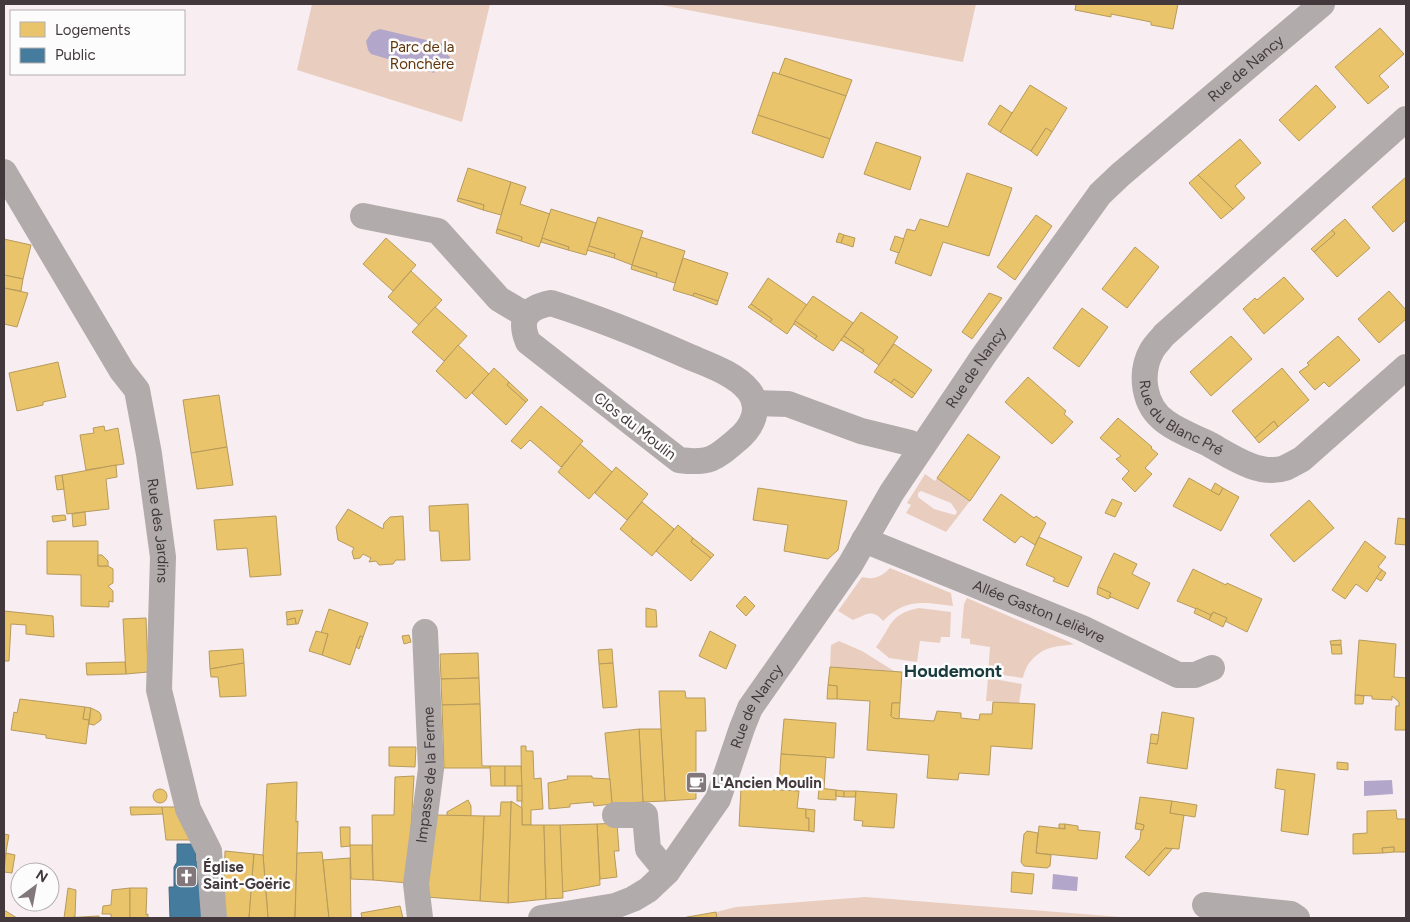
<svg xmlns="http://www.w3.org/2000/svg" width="1410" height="922" viewBox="0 0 1410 922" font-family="Figtree,sans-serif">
<rect width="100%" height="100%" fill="#f8eef1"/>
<g fill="#e9cec0" fill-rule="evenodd">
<polygon points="312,4 490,4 462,122 297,70"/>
<polygon points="656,4 976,4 963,62"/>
<path d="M925 474 935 481 937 478 970 501 946 532 906 513 911 505 907 503ZM921 491 951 503 957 512 955 515 934 509 918 497V493Z"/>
<path d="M890 568 951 593 953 606C924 602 905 598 883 621 872 608 866 615 853 620L838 611 862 577C874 580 881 577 890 568Z"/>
<path d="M967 598 1074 644C1068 646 1061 645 1054 647 1039 650 1026 662 1023 678L988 673 990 647 970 644V639L961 638 964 604Z"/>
<path d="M919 608 951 612 950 637H941L940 643 920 641 917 662 889 658 876 647C892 626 889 614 919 608Z"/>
<polygon points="839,641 862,651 894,671 830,667 831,645"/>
<polygon points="988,678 1022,684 1019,703 986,701"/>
<polygon points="865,897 1135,918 717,918 716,912 736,907"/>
</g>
<g fill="#b2a7ca">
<polygon points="380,29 443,44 442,50 450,57 448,65 436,66 434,73 371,54 368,50 366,41 372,32"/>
<polygon points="1392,780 1393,794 1364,796 1364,781"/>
<polygon points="1053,874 1078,877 1077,891 1052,889"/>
</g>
<g fill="#e9c46a" stroke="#b79a5c">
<polygon points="1076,4 1178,4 1173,29 1151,25 1151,22 1111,14 1111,17 1075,10"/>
<polygon points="1380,28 1404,54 1379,76 1389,87 1368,104 1335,67"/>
<polygon points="785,58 852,80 846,96 779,74"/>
<polygon points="773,72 846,96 830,139 758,115"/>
<polygon points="1030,85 1067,108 1052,132 1046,128 1031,151 1000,132"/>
<polygon points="1316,85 1336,107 1299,141 1279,120"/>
<polygon points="1000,105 1012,113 1000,132 988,124"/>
<polygon points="758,115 830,139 823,158 752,133"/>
<polygon points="1046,128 1052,132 1037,156 1031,151"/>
<polygon points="1240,139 1261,163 1235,186 1245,198 1233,209 1198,175"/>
<polygon points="876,142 921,157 910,190 864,174"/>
<polygon points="468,168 511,182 501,215 483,210 484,205 458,198"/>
<polygon points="967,173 1012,188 989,256 943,242 931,276 895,263 907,229 915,231 920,219 948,227"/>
<polygon points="1198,175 1233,209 1221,219 1189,183"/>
<polygon points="1406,177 1406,220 1393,232 1372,207"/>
<polygon points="511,182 526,187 520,204 550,214 539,247 521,241 522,237 497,229"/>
<polygon points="458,198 484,205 483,210 457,201"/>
<polygon points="551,209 596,223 586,255 568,250 569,247 542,238"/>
<polygon points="1036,215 1052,226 1015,280 997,267"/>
<polygon points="598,217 643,231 632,265 614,258 615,254 589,246"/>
<polygon points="1345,219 1370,248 1337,277 1314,252 1335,234 1332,230"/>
<polygon points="497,229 522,237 521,241 496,233"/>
<polygon points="1332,230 1335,234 1314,252 1311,249"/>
<polygon points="839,233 844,235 841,243 836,242"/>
<polygon points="844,235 855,238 853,247 841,243"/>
<polygon points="895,236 904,239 899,253 890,250"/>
<polygon points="641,237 685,251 675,283 656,277 657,273 632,265"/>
<polygon points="386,238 416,265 393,291 363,264"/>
<polygon points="542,238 569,247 568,250 541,242"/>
<polygon points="4,239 31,245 23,279 4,275"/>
<polygon points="589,246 615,254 614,258 587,250"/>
<polygon points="1135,247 1159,267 1127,308 1102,289"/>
<polygon points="683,258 728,273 718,301 694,293 693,296 673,290"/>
<polygon points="632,265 657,273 656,277 631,269"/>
<polygon points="411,271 442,300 419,325 388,297"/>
<polygon points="4,275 23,279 21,291 4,288"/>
<polygon points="1284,277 1304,299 1264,334 1243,309 1255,298 1257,300"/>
<polygon points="768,278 807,305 787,334 770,322 772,319 751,304"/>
<polygon points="4,288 28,293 17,327 4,324"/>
<polygon points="1389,291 1406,310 1406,319 1379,343 1358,319"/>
<polygon points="694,293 718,301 717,305 693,296"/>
<polygon points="989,293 1002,298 972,339 962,332"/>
<polygon points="813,296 853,323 833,351 815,339 817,336 795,321"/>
<polygon points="751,304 772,319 770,322 748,307"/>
<polygon points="435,307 467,336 444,361 412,332"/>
<polygon points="1082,308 1108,327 1079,367 1053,348"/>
<polygon points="861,312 898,337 879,365 862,353 864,350 844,336"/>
<polygon points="795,321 817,336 815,339 794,324"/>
<polygon points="844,336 864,350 862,353 841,340"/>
<polygon points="1231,336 1252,359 1211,396 1190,372"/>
<polygon points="1338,336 1360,360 1329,387 1324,382 1315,390 1299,372 1309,365 1307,363"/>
<polygon points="894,344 932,370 915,394 894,379 891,383 874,372"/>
<polygon points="458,345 489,374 466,399 436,371"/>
<polygon points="58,362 66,397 43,402 43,405 17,411 9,373"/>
<polygon points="494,368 509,382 507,385 526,402 506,425 472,393"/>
<polygon points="1282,368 1309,400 1278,427 1274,421 1255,438 1232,411"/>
<polygon points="1028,377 1066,411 1064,414 1073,422 1052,444 1005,402"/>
<polygon points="894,379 915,394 912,398 891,383"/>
<polygon points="509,382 528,400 526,402 507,385"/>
<polygon points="219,395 227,447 191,453 183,400"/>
<polygon points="541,406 583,441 561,467 530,440 521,449 511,441"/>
<polygon points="1118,418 1152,447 1151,448 1158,454 1145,468 1152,474 1135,492 1122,479 1129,471 1116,459 1121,456 1100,438"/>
<polygon points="1274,421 1278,427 1259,443 1255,438"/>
<polygon points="104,426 105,431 118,428 124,464 86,470 80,435 94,433 93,428"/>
<polygon points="968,434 1000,457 970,501 937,478"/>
<polygon points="580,444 612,472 589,499 558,472"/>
<polygon points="227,447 233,485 197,489 191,453"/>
<polygon points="116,465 117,477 106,479 109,509 67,514 62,475"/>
<polygon points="616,467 648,494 627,520 595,493"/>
<polygon points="62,475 64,489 57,490 55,476"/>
<polygon points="1189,478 1219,495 1223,488 1239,497 1221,531 1173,506"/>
<polygon points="1215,483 1223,488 1219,495 1211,491"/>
<polygon points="758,488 847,501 838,550 828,559 784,551 788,525 753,520"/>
<polygon points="1001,494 1034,518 1036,516 1046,523 1035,545 1021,536 1015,543 983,520"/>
<polygon points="1112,499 1122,503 1115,517 1105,513"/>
<polygon points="1309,500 1334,528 1294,562 1270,535"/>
<polygon points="642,502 674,529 652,556 620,529"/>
<polygon points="468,504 470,560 441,561 439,531 430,531 429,506"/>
<polygon points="348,509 383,529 384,523 390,517 403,516 405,560 396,560 393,564 379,565 376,561 369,562 371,558 363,554 360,558 354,559 352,552 354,548 338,540 336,527"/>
<polygon points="85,512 86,525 73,527 72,514"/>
<polygon points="65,515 66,520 53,522 52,516"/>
<polygon points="276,516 281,575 250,577 247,548 217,550 214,520"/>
<polygon points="1398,518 1406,519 1406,545 1395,544"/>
<polygon points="678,525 693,538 691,542 711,558 691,581 656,551"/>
<polygon points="1039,537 1082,557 1068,587 1053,581 1055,578 1026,565"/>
<polygon points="693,538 714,555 711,558 691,542"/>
<polygon points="47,541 98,541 98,566 108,566 113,569 113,583 108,586 113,591 113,602 109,601 109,607 81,606 81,575 47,574"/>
<polygon points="1365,541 1386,557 1378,567 1382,570 1367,592 1356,584 1345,599 1332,590"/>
<polygon points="1114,553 1137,564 1132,574 1150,583 1138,609 1111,597 1109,596 1111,593 1098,587"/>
<polygon points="98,555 102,555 108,561 108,566 98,566"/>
<polygon points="1193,569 1226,585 1227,583 1262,599 1247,632 1225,621 1227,618 1213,612 1211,615 1177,601"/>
<polygon points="1382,570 1386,573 1381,581 1376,578"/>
<polygon points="1098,587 1111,593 1109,596 1111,597 1108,599 1097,594"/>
<polygon points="745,596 755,606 746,616 736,606"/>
<polygon points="646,608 656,610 657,627 646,627"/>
<polygon points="1196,608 1211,615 1209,620 1194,613"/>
<polygon points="329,609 368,623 363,637 360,636 350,665 322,655 328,634 321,633"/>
<polygon points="303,610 298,624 296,624 295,618 287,620 286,612"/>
<polygon points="4,611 53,616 54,637 26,634 26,625 11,624 9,661 4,661"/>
<polygon points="1213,612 1227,618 1223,627 1209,620"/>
<polygon points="146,618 148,672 126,674 123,619"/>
<polygon points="295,618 296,624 287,625 287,620"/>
<polygon points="316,631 328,634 322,655 309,651"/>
<polygon points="710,631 736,645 726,669 699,656"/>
<polygon points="409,635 411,642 404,644 402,636"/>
<polygon points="360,636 363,637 359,649 356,647"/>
<polygon points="1341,640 1341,645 1331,645 1330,641"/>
<polygon points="1359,640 1396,644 1394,677 1406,678 1406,730 1395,730 1396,706 1399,706 1399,702 1392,696 1392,700 1372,699 1372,696 1355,695"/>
<polygon points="1331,645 1341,645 1342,654 1332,654"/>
<polygon points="243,649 244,663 210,669 209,651"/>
<polygon points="612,649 613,663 599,664 598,650"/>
<polygon points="478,653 479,678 441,679 440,654"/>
<polygon points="125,662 126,674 87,675 86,663"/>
<polygon points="244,663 246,696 220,697 218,677 211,677 210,669"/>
<polygon points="613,663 617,707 603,708 599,664"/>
<polygon points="830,667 902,672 900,703 892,703 891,716 893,718 934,721 937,711 961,713 961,718 979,720 980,714 992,714 993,702 1035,704 1032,749 991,746 989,775 959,773 958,780 927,778 929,755 867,750 870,701 837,699 837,686 828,685"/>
<polygon points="479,678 480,704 442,705 441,679"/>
<polygon points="828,685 837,686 837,699 827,699"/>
<polygon points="659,691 685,691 686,698 705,698 706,731 696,731 696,799 665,801"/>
<polygon points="1355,695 1364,696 1363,704 1355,704"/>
<polygon points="20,699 85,707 83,719 89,720 86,744 46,738 46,735 11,730 14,712 17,713"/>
<polygon points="892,703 900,703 899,719 893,718 891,716"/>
<polygon points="480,704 482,766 490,766 490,768 444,768 442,705"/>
<polygon points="85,707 91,708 89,720 83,719"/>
<polygon points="91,708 99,712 101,715 101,720 94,725 89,724"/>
<polygon points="1162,712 1194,718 1187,769 1147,763 1150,743 1157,744"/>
<polygon points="784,719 836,723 834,758 781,754"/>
<polygon points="639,729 661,729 665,801 643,802"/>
<polygon points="639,729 643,802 612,804 605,733"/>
<polygon points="1151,734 1159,735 1157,744 1150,743"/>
<polygon points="521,746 526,746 526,751 533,751 534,779 541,778 543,809 531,810 531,825 522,825"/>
<polygon points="389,747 416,747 415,767 389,766"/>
<polygon points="781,754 826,757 824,789 779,786"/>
<polygon points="1337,762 1348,763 1348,770 1337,769"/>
<polygon points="490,766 505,766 505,786 491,786"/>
<polygon points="505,766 521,766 522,786 505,786"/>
<polygon points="1277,769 1315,774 1308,835 1281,831 1285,790 1275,788"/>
<polygon points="414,776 408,883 373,880 372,815 394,815 395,777"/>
<polygon points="567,776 592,776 592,778 610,779 612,804 594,806 593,802 570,804 570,807 549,809 548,783 568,779"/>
<polygon points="297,782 296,822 298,821 295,918 268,918 263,855 267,784"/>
<rect x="517" y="786" width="5" height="15"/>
<polygon points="741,788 799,791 797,808 806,809 806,818 809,818 809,831 739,826"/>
<polygon points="819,788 836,790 836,800 818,799"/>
<circle cx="160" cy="796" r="7"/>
<polygon points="836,790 844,791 844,797 836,796"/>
<polygon points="844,791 856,791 855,797 844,797"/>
<polygon points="856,791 897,794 894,828 862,826 863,821 854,820"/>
<polygon points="1140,797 1172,801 1170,813 1184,815 1179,849 1165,848 1144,872 1125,857 1140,839 1141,830 1143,830 1144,825 1136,823"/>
<polygon points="468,800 471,806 471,816 447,816 447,812"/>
<polygon points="511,801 522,808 522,825 544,825 546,899 508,903"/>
<polygon points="1172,801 1197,805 1195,817 1170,813"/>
<polygon points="501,802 511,802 508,903 480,901 484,816 500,816"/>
<polygon points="130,807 162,807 163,814 131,815"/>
<polygon points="162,807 181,807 195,840 166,840"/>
<polygon points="806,809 815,810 814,832 809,831 809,818 806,818"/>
<polygon points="1396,810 1397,819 1406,819 1406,852 1394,852 1394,847 1382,848 1383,853 1353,854 1353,834 1367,833 1367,811"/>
<polygon points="437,815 484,816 480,901 426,897"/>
<polygon points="617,823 619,851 614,851 617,877 600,879 597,824"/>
<polygon points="1136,823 1144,825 1143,830 1135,829"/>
<polygon points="597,824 600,885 562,892 560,825"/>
<polygon points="1059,824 1065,824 1065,829 1059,828"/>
<polygon points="1065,824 1078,826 1078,830 1100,832 1097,859 1036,853 1039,826 1065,829"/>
<polygon points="544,825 560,825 563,898 546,899"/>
<polygon points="340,827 350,827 350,846 341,847"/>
<polygon points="1027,831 1038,833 1036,853 1051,855 1050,866 1047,868 1024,866 1021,862 1024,834"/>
<polygon points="4,834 9,835 4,863"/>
<polygon points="350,845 372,845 373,880 351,879"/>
<polygon points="1394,847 1394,852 1383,853 1382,848"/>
<polygon points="1165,848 1172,849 1149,876 1144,872"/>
<polygon points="225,851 254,854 249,918 223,918"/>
<polygon points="322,852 329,918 295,918 297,853"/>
<polygon points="6,853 15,855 12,873 4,872"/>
<polygon points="254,854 263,855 268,918 249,918"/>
<polygon points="350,858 351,918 329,918 323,860"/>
<polygon points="1012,872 1034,874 1032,894 1011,892"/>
<polygon points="68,888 76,890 75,917 64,918"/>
<polygon points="130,888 130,918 111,918 111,914 102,914 103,906 111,905 112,890"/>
<polygon points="130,888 147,888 146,915 148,914 148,918 130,918"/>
<polygon points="400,906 403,918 362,918 361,913"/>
<polygon points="4,910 17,918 4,918"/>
<polygon points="716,912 717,918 682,918"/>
<polygon points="99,916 99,918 64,918"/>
</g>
<polygon fill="#457b9d" stroke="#446780" points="177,844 196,844 196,861 200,865 208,918 170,918 169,887 174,887 174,867 177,862"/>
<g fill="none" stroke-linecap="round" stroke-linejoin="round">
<g stroke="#b1acab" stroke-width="26">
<path id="s1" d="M1406 119 1164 335C1160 340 1155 345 1152 350 1139 373 1143 406 1166 422 1178 431 1194 437 1207 443 1229 455 1259 477 1285 468 1291 465 1297 462 1302 459L1406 367"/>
<path id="s2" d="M4 172 122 371 137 390 149 454 163 557 159 690 188 809 209 851 214 918"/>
<polyline points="363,216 438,231 499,299 526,315"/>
<path d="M551 303C598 318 645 337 690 357 709 365 736 374 749 391 762 408 752 428 737 440 715 459 709 464 679 460L528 342C518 318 527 308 551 303Z"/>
<polyline points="755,403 788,404 861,431 910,443 920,448"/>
<path id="s3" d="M864 540 1082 628 1178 675H1195L1212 668"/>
<polyline points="615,815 645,815 648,849 667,872"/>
<polyline points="1205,905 1291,914 1297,918"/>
<path id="s4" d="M420 918 416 884 431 769 425 632"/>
<path id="s5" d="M541 918 615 906 633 899 648 890 667 872 718 799 742 728 750 708 850 565 892 492 984 355 1100 194 1120 175 1322 4"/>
</g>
</g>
<defs>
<symbol id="cafe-square" viewBox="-11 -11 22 22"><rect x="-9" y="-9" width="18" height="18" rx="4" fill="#82787c" stroke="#fcfcfc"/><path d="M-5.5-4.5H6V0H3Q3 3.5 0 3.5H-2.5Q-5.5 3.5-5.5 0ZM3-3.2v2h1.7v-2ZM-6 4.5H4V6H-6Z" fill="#fff"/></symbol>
<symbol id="church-square" viewBox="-11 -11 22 22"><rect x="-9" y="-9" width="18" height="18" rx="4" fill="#82787c" stroke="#fcfcfc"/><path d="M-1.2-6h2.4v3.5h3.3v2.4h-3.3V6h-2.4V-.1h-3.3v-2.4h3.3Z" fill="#fff"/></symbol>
</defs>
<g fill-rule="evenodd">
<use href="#cafe-square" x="684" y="770" width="25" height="25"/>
<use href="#church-square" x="174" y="864" width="25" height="25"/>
</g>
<g text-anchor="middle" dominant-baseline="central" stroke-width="5" stroke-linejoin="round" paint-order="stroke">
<g font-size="15" fill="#61350a" stroke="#fcfcfc">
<text x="422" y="47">Parc de la<tspan x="422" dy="17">Ronchère</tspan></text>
</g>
<g font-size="15" fill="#43393d" stroke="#fcfcfc">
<text stroke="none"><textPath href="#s5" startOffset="1138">Rue de Nancy</textPath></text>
<text stroke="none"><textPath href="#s5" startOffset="732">Rue de Nancy</textPath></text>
<text stroke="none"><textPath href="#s1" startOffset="431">Rue du Blanc Pré</textPath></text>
<text transform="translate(635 426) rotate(38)">Clos du Moulin</text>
<text stroke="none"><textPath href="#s2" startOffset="398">Rue des Jardins</textPath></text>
<text stroke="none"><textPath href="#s3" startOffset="189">Allée Gaston Lelièvre</textPath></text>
<text stroke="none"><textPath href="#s5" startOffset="328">Rue de Nancy</textPath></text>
<text stroke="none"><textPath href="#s4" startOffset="144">Impasse de la Ferme</textPath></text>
</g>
<g font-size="15" font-weight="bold" fill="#43393d" stroke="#fcfcfc" text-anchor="start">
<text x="712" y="783">L'Ancien Moulin</text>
<text x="203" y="867">Église<tspan x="203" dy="17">Saint-Goëric</tspan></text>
</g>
<g font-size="18" font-weight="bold" fill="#193b3e" stroke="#fcfcfc">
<text x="953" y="671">Houdemont</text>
</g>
</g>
<rect width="1410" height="922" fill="none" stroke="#43393d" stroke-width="10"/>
<rect x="10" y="10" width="175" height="65" fill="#fcfcfc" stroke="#b2aeb0"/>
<rect x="20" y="22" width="25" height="15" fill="#e9c46a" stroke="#b2aeb0"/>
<text x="55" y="35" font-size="15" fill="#43393d">Logements</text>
<rect x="20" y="48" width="25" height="15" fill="#457b9d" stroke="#b2aeb0"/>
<text x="55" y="60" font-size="15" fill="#43393d">Public</text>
<g transform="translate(35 887) rotate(32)"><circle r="24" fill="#fcfcfc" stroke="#b2aeb0"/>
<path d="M0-4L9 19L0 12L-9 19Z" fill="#82787c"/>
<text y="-8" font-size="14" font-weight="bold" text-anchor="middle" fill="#43393d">N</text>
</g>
</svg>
